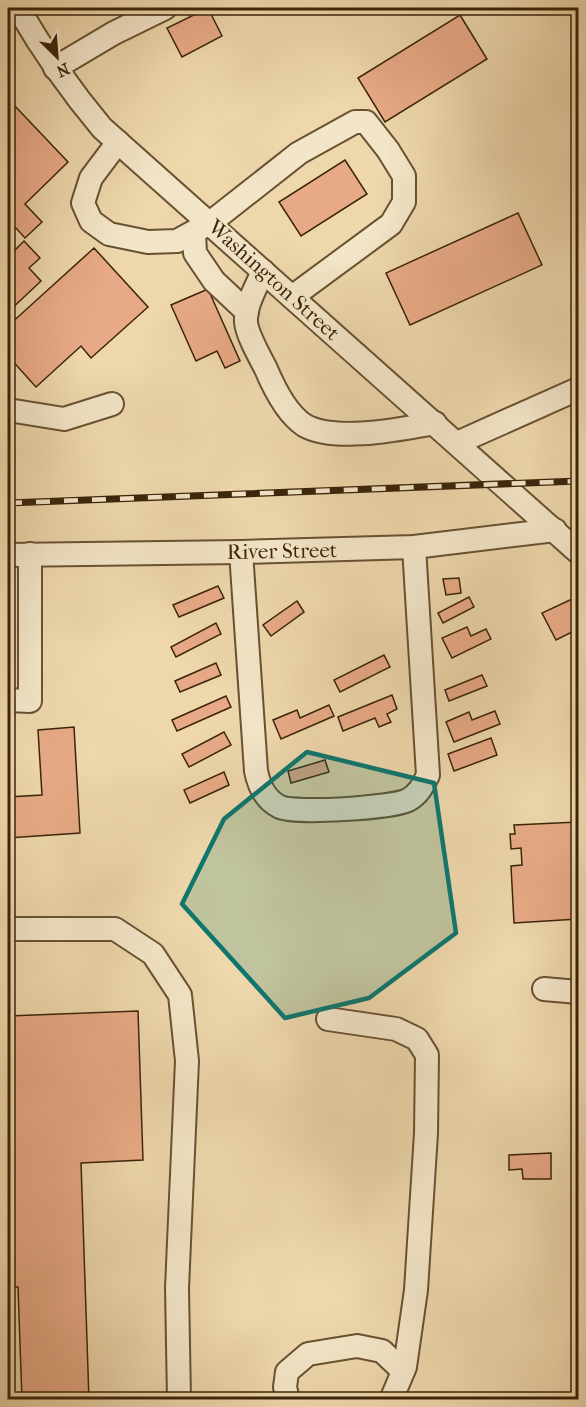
<svg xmlns="http://www.w3.org/2000/svg" width="586" height="1407" viewBox="0 0 586 1407" font-family="'IM FELL French Canon',serif">
<rect width="100%" height="100%" fill="#edd7ab"/>
<filter id="stains"><feTurbulence type="fractalNoise" baseFrequency=".00333" numOctaves="4"/><feColorMatrix values="0 0 0 0 .2 0 0 0 0 .09 0 0 0 0 .02 0 0 0 .5 -.17"/></filter>
<radialGradient id="worn" r=".72"><stop offset=".6" stop-color="#630" stop-opacity="0"/><stop offset="1" stop-color="#630" stop-opacity=".3"/></radialGradient>
<g fill="#e8aa86" stroke="#3b240a" stroke-width="1.5">
<polygon points="208,8 222,36 182,57 167,28"/>
<polygon points="460,15 487,59 385,122 358,78"/>
<polygon points="13,104 68,162 25,204 42,222 25,238 16,228 8,237 8,110"/>
<polygon points="345,160 367,194 301,236 279,202"/>
<polygon points="518,213 542,265 410,325 386,273"/>
<polygon points="24,241 40,258 29,268 41,281 8,312 8,257"/>
<polygon points="94,248 148,307 91,358 81,346 36,387 8,356 8,326"/>
<polygon points="208,289 240,361 225,368 217,351 196,361 171,305"/>
<polygon points="459,578 461,593 446,595 443,579"/>
<polygon points="218,586 224,598 179,617 173,605"/>
<polygon points="469,597 474,607 443,623 438,613"/>
<polygon points="572,599 578,611 578,629 556,640 542,613"/>
<polygon points="297,601 304,612 271,636 263,625"/>
<polygon points="216,623 221,634 176,657 171,647"/>
<polygon points="467,627 471,636 486,629 491,639 452,658 442,638"/>
<polygon points="384,655 390,667 340,692 334,680"/>
<polygon points="216,663 221,675 180,692 175,681"/>
<polygon points="482,675 487,686 449,701 445,690"/>
<polygon points="392,695 397,709 387,714 391,722 379,727 375,718 343,731 338,717"/>
<polygon points="226,696 231,707 177,731 172,720"/>
<polygon points="329,705 334,716 281,739 273,720 297,710 300,718"/>
<polygon points="495,711 500,724 454,742 446,722 469,712 472,720"/>
<polygon points="74,727 80,833 8,838 8,797 42,795 38,730"/>
<polygon points="224,732 231,745 189,767 182,754"/>
<polygon points="491,738 497,755 454,771 448,754"/>
<polygon points="325,760 329,772 291,783 288,771"/>
<polygon points="224,772 229,785 190,803 184,790"/>
<polygon points="578,822 578,919 514,923 511,866 522,865 521,848 511,849 510,834 515,834 514,825"/>
<polygon points="138,1011 143,1160 81,1163 89,1400 22,1400 18,1287 8,1287 8,1016"/>
<polygon points="551,1153 551,1179 523,1179 522,1169 509,1170 509,1155"/>
</g>
<g fill="none" stroke-linecap="round" stroke-linejoin="round">
<defs>
<g id="minor">
<path d="M18 8C43 51 70 90 102 128L578 552"/>
<polyline points="55,68 114,33 165,8"/>
<polyline points="118,142 91,178 83,203 91,221 109,234 148,242 177,241 210,223 299,153 355,122 366,122 388,150 404,176 404,202 391,224 292,297"/>
<polyline points="194,233 195,253 214,281 247,312"/>
<path d="M263 271C257 286 245 305 246 322 247 335 260 357 266 369 274 388 286 413 304 425 334 443 401 429 435 423"/>
<polyline points="8,410 64,419 112,404"/>
<polyline points="457,443 578,389"/>
<path d="M241 552 256 771C259 786 265 800 280 807 296 814 392 808 408 800 419 794 423 785 428 775L414 547"/>
<polyline points="8,555 241,552 414,547 555,530"/>
<polyline points="8,700 30,701 30,554"/>
<polyline points="8,929 115,929 153,954 180,995 187,1061 177,1288 179,1400"/>
<polyline points="544,989 578,992"/>
<polyline points="328,1019 396,1029 417,1039 427,1055 426,1133 416,1290 405,1367 391,1400"/>
<polyline points="288,1400 285,1387 287,1372 308,1354 357,1346 382,1351 403,1371"/>
</g>
</defs>
<use href="#minor" stroke="#685132" stroke-width="26"/>
<use href="#minor" stroke="#f3e5c8" stroke-width="22"/>
<defs>
<polyline id="rail" points="8,503 578,481"/>
</defs>
<use href="#rail" stroke="#3b240a" stroke-width="7"/>
<use href="#rail" stroke="#f3e5c8" stroke-width="4.5" stroke-dasharray="14" stroke-linecap="butt"/>
</g>
<path fill="#0f766e" fill-opacity="0.2" stroke="#0f766e" stroke-width="4.5" stroke-linejoin="round" d="M307 752 434 783 456 933 369 998 285 1018 182 904 224 819Z"/>
<g text-anchor="middle" dominant-baseline="central" stroke-width="4.5" stroke-linejoin="round" paint-order="stroke">
<g font-size="21" fill="#3b240a" stroke="#f3e5c8">
<text transform="translate(274 280) rotate(42)">Washington Street</text>
<text transform="translate(282 551) rotate(-1)">River Street</text>
</g>
</g>
<rect width="586" height="1407" fill="none" stroke="#edd7ab" stroke-width="30"/>
<rect x="9" y="9" width="568" height="1389" fill="none" stroke="#3b240a" stroke-width="3"/>
<rect x="15" y="15" width="556" height="1377" fill="none" stroke="#3b240a" stroke-width="1.5"/>
<g transform="translate(57 57) rotate(155)" stroke="#f3e5c8" stroke-width="4.5" paint-order="stroke">
<path d="M0-4.5L10 22L0 15L-10 22Z" fill="#3b240a"/>
<text y="-9" font-size="16" font-weight="bold" text-anchor="middle" fill="#3b240a">N</text>
</g>
<rect width="100%" height="100%" filter="url(#stains)"/>
<rect width="100%" height="100%" fill="url(#worn)"/>
</svg>
